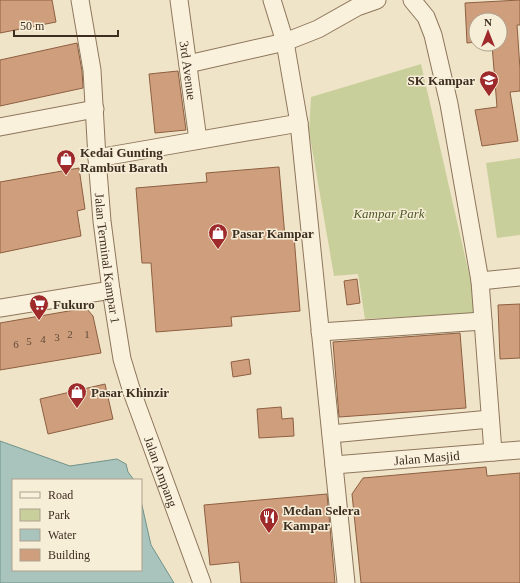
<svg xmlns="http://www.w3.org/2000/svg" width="520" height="583" viewBox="0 0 520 583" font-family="Georgia,serif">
<rect width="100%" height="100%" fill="#f0e4c8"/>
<g fill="#c9cf9b">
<polygon points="421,64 478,313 365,319 358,274 334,276 309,131 311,97"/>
<polygon points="520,158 520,235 497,238 486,163"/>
</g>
<polygon fill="#a9c4bc" stroke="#6f938a" points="0,441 70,466 117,459 126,464 128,472 134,480 13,480 13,570 141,570 141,501 151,545 174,583 0,583"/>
<g fill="#cf9f7d" stroke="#8d5f41">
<polygon points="0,0 52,0 56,22 0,33"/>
<polygon points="520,0 520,25 517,25 520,69 520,91 510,92 518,141 482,146 475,110 497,107 492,45 500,44 500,20 476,20 476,42 467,43 465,3"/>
<polygon points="77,43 82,71 83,88 0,106 0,60"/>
<polygon points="178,71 186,130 155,133 149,74"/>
<polygon points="279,167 285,237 294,236 300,311 231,317 232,326 156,332 151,263 142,263 136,188 207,182 206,173"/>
<polygon points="79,168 85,209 77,211 81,236 0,253 0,182"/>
<polygon points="357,279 360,303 347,305 344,281"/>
<polygon points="520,304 520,358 500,359 498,305"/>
<polygon points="86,308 93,316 101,353 0,370 0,323"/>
<polygon points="460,333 466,408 339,417 333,342"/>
<polygon points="249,359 251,374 233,377 231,362"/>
<polygon points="105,384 113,419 48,434 40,399"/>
<polygon points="281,407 282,419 293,418 294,436 259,438 257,409"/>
<polygon points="486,467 487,476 520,473 520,583 361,583 352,494 363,478"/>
<polygon points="327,494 335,583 241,583 239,562 210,565 204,505"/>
</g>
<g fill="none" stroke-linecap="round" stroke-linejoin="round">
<defs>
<g id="minor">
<path id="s1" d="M80 0 92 70 97 158 102 221 111 290 122 359 132 392 202 583"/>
<path id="s2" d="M179 0 198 140"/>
<polyline points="272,0 285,42 299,123 346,583"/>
<polyline points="412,0 426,17 433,35 449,104 480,281 493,452"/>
<polyline points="188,64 285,42 318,29 357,7 377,0"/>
<polyline points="0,127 95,109"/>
<polyline points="97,158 299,123"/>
<polyline points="480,281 520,277"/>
<polyline points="0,308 111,290"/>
<polyline points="320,332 483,321"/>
<polyline points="331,434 490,419"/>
<path id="s3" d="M334 465 520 450"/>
</g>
</defs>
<use href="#minor" stroke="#8d765c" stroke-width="19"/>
<use href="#minor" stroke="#faf1dc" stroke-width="17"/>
</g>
<defs>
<symbol id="school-pin" viewBox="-11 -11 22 30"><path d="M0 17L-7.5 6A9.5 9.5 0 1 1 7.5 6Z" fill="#9e2a2b" stroke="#f7eed8"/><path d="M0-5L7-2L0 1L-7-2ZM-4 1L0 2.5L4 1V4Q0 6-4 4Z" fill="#fff"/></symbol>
<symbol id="shop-pin" viewBox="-11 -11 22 30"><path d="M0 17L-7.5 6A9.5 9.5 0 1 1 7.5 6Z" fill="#9e2a2b" stroke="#f7eed8"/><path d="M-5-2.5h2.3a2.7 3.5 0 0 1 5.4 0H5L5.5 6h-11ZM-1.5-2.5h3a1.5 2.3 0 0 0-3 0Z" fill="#fff"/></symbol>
<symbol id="supermarket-pin" viewBox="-11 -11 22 30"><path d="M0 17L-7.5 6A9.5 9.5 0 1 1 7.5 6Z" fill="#9e2a2b" stroke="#f7eed8"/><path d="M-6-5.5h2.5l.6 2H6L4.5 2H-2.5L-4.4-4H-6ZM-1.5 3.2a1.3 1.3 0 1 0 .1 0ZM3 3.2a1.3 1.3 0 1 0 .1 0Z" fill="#fff"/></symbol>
<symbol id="restaurant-pin" viewBox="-11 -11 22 30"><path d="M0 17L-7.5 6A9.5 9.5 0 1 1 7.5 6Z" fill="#9e2a2b" stroke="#f7eed8"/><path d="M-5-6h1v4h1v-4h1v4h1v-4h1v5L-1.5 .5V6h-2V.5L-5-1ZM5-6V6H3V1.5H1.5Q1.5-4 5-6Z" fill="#fff"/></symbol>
</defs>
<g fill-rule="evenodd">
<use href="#school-pin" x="478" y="69" width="22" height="30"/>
<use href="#shop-pin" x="55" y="148" width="22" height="30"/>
<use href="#shop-pin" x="207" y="222" width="22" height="30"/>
<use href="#supermarket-pin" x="28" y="293" width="22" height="30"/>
<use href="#shop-pin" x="66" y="381" width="22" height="30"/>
<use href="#restaurant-pin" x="258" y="506" width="22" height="30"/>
</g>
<g text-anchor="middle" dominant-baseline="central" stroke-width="3" stroke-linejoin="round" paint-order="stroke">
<g font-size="11" fill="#624a37">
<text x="70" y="334">2</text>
<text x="87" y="334">1</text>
<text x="57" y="337">3</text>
<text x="43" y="339">4</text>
<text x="29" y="341">5</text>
<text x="16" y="344">6</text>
</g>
<g font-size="13" fill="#3d2e20" stroke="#f7eed8">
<text stroke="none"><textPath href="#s2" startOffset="71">3rd Avenue</textPath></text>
<text stroke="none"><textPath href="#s1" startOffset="260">Jalan Terminal Kampar 1</textPath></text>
<text stroke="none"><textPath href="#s3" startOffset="93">Jalan Masjid</textPath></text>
<text stroke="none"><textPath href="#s1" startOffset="481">Jalan Ampang</textPath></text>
</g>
<g font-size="13" font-weight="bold" fill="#3d2e20" stroke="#f7eed8" text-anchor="start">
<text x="475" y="80" text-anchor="end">SK Kampar</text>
<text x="80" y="152">Kedai Gunting<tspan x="80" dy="15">Rambut Barath</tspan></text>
<text x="232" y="233">Pasar Kampar</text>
<text x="53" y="304">Fukuro</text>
<text x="91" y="392">Pasar Khinzir</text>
<text x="283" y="510">Medan Selera<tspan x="283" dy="15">Kampar</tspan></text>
</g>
<g font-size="13" font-style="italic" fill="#4d5a26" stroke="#f7eed8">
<text x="389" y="213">Kampar Park</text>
</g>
</g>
<rect x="12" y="479" width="130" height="92" fill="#f7eed8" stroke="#ada18e"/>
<rect x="20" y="492" width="20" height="6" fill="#faf1dc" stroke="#ada18e"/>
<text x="48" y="499" font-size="12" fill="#3d2e20">Road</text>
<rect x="20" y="509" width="20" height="12" fill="#c9cf9b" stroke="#ada18e"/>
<text x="48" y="519" font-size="12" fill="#3d2e20">Park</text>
<rect x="20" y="529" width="20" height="12" fill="#a9c4bc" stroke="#ada18e"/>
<text x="48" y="539" font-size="12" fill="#3d2e20">Water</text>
<rect x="20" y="549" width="20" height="12" fill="#cf9f7d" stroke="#ada18e"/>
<text x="48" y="559" font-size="12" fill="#3d2e20">Building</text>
<g transform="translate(488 32)"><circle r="19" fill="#f7eed8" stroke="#ada18e"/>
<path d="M0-3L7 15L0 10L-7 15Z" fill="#9e2a2b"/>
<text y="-6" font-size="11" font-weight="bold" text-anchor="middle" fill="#3d2e20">N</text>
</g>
<path d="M14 30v6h104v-6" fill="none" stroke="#3d2e20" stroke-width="2"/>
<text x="20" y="30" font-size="12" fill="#3d2e20" stroke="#f7eed8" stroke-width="3" paint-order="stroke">50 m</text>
</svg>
